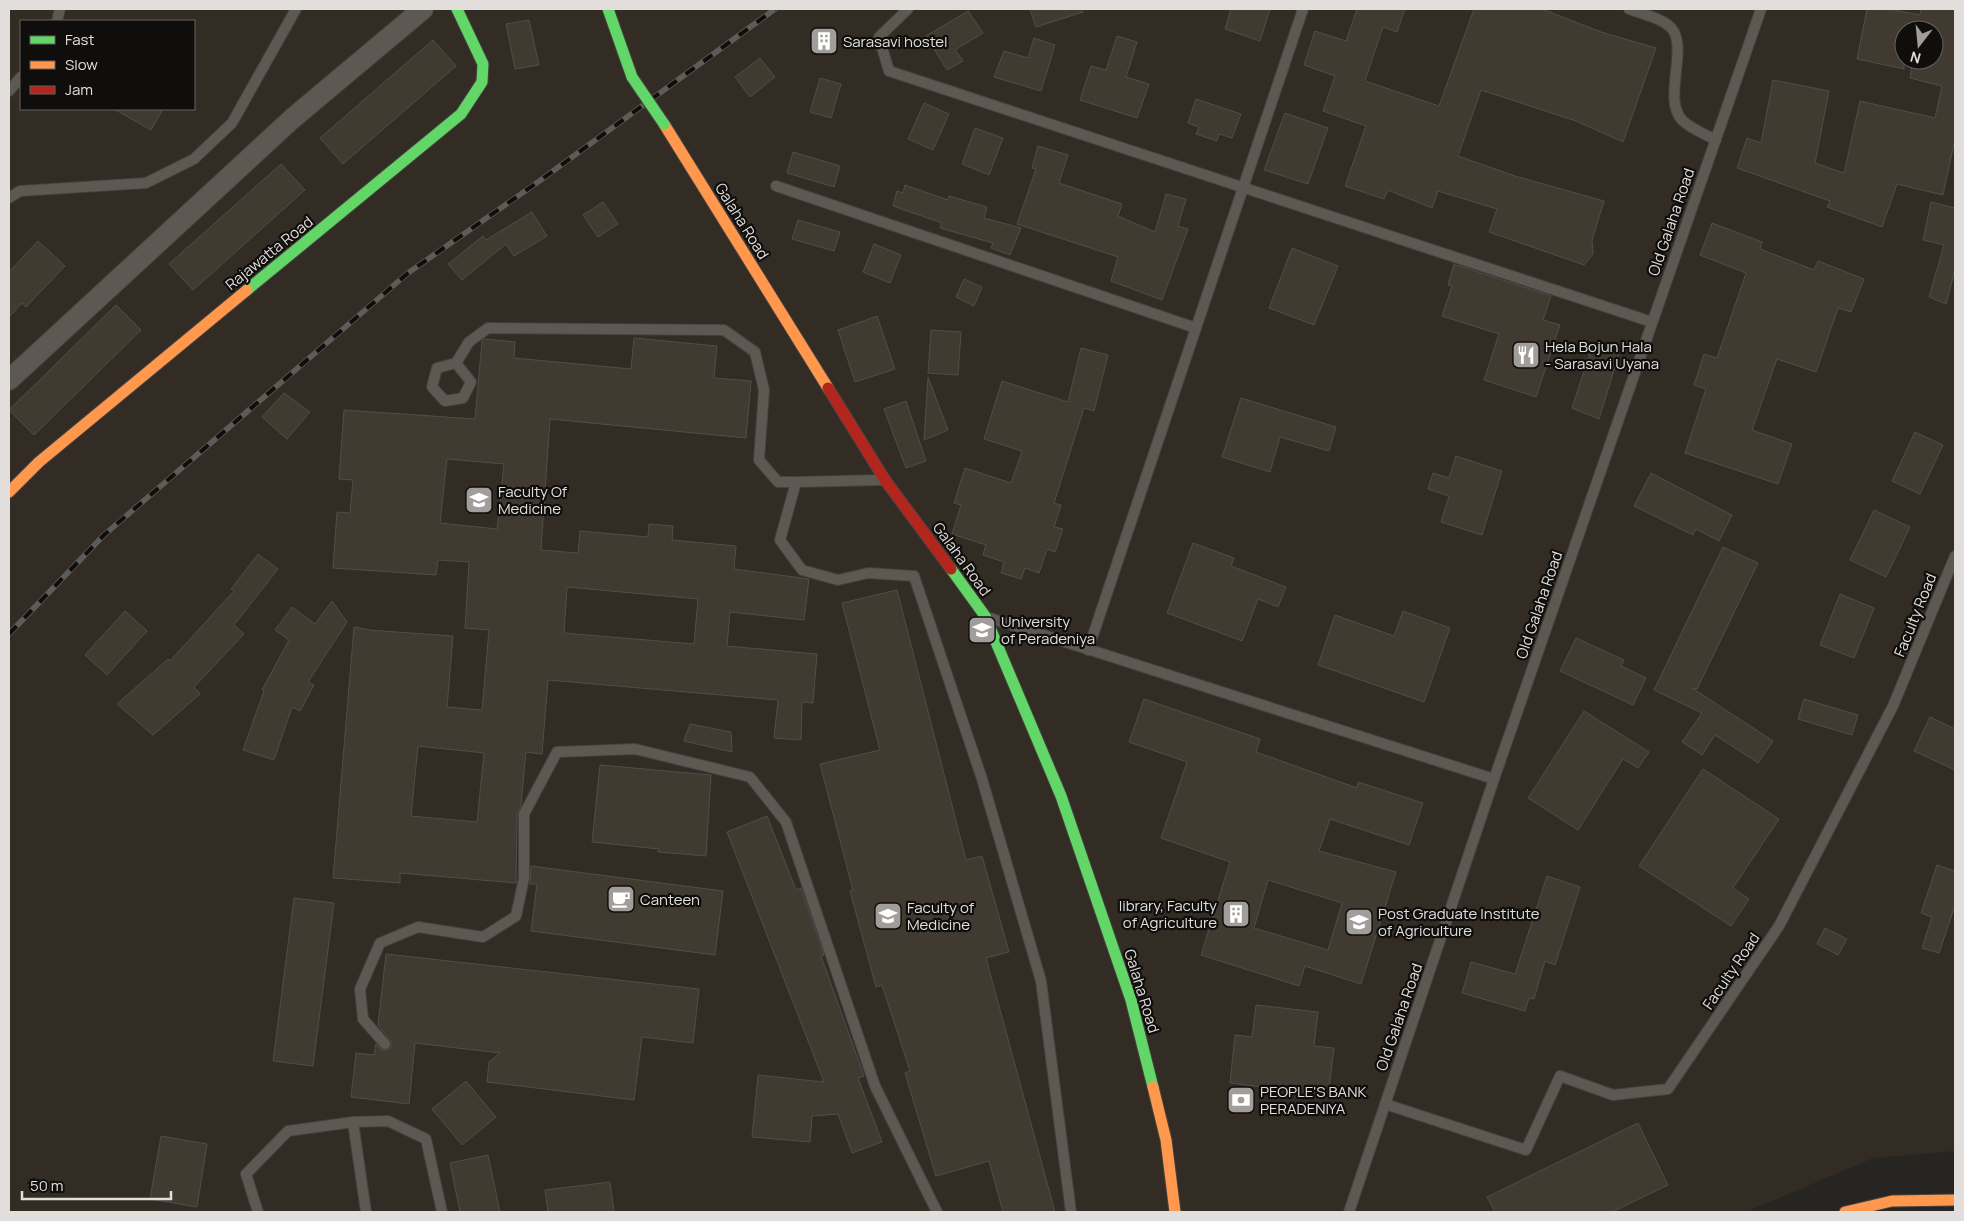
<svg xmlns="http://www.w3.org/2000/svg" width="1964" height="1221" viewBox="0 0 1964 1221" font-family="Manrope,sans-serif">
<rect width="100%" height="100%" fill="#272522"/>
<path fill="#322c24" fill-rule="evenodd" d="M9 9H1955V1151L1873 1158 1746 1212H9ZM21 21H194V109H21ZM1904 30H1934V60H1904Z"/>
<g fill="#403a31" stroke="#4f4e4c" fill-rule="evenodd">
<polygon points="1030,9 1082,9 1083,12 1036,27"/>
<polygon points="1231,9 1270,9 1260,41 1225,29"/>
<polygon points="1357,9 1405,9 1397,32 1383,27 1365,81 1439,106 1474,9 1542,9 1601,32 1656,48 1623,142 1576,121 1481,90 1458,156 1515,176 1604,201 1592,240 1593,254 1584,265 1489,232 1497,209 1438,191 1432,208 1388,190 1384,199 1345,186 1366,126 1323,111 1335,76 1304,65 1315,31 1346,41"/>
<polygon points="1867,9 1889,9 1920,15 1921,9 1955,9 1955,139 1943,195 1897,184 1882,227 1827,207 1830,201 1737,168 1747,138 1761,143 1773,80 1829,91 1815,163 1844,173 1860,101 1935,118 1942,86 1910,78 1913,60 1934,60 1934,30 1904,30 1904,69 1857,59"/>
<polygon points="968,11 983,33 955,50 963,61 947,70 926,36"/>
<polygon points="529,20 539,65 515,69 506,24"/>
<polygon points="1117,36 1137,42 1126,77 1149,84 1137,118 1080,100 1091,66 1106,70"/>
<polygon points="1034,38 1055,45 1041,91 994,77 1004,51 1028,58"/>
<polygon points="433,40 456,66 343,164 320,138"/>
<polygon points="760,58 775,77 750,97 735,77"/>
<polygon points="820,78 841,84 831,118 810,112"/>
<polygon points="1196,99 1241,114 1232,138 1219,134 1217,141 1196,134 1199,127 1188,123"/>
<polygon points="924,103 949,114 933,150 908,139"/>
<polygon points="114,109 163,109 151,130"/>
<polygon points="1285,113 1328,128 1308,184 1264,170"/>
<polygon points="975,128 1003,138 989,175 962,164"/>
<polygon points="1038,146 1068,155 1059,183 1122,204 1118,216 1155,232 1166,194 1186,199 1178,226 1188,229 1162,300 1111,281 1118,257 1017,224 1036,169 1032,168"/>
<polygon points="793,152 840,166 834,187 787,173"/>
<polygon points="281,164 305,190 193,290 169,264"/>
<polygon points="905,185 948,200 949,196 987,207 984,218 1021,228 1010,255 991,248 993,243 940,228 942,223 893,206 897,191 903,193"/>
<polygon points="603,202 618,224 598,237 583,215"/>
<polygon points="1931,202 1955,208 1955,270 1946,304 1929,297 1944,245 1923,240"/>
<polygon points="532,212 547,236 514,256 506,244 462,280 448,264 483,236 486,240"/>
<polygon points="798,220 840,232 834,251 792,239"/>
<polygon points="1712,223 1762,242 1760,249 1814,270 1818,261 1864,279 1851,312 1838,308 1816,372 1777,359 1752,430 1792,444 1778,484 1685,453 1706,389 1694,385 1704,354 1717,358 1746,273 1700,255"/>
<polygon points="38,241 65,266 26,307 22,303 9,317 9,272"/>
<polygon points="874,244 901,255 890,283 863,272"/>
<polygon points="1292,248 1338,266 1314,325 1269,308"/>
<polygon points="1454,264 1551,296 1543,320 1560,325 1536,397 1484,380 1499,334 1442,316 1452,286 1448,285"/>
<polygon points="964,279 982,287 974,306 956,297"/>
<polygon points="116,305 141,330 34,435 9,410"/>
<polygon points="877,316 895,369 855,382 838,330"/>
<polygon points="931,330 961,332 958,375 928,373"/>
<path d="M634 338 717 346 714 378 751 381 746 438 550 419 541 550 578 553 580 531 648 537 649 524 673 526 672 540 736 546 734 569 809 579 804 620 730 612 727 646 817 654 813 703 802 702 801 740 774 738 778 700 548 680 542 754 526 752 521 805 517 814 516 883 400 873V883L333 878 354 627 369 630 453 636 447 707 482 710 489 630 465 628 469 562 438 560 436 575 333 568 337 512 350 513 353 480 339 479 344 410 475 419 482 341 485 339 515 342 514 358 631 369ZM447 459 504 464 497 529 440 523ZM567 587 698 599 694 644 564 633ZM418 746 484 753 477 822 411 816Z"/>
<polygon points="1592,347 1619,354 1599,419 1572,408"/>
<polygon points="1081,348 1108,355 1094,411 1084,408 1054,503 1061,505 1054,527 1063,529 1055,552 1047,549 1039,573 1025,568 1021,579 1001,573 1004,562 983,555 986,545 952,534 961,505 954,503 965,468 1011,483 1022,451 984,439 1002,381 1068,402"/>
<polygon points="928,377 948,430 924,440"/>
<polygon points="284,393 310,412 287,439 262,417"/>
<polygon points="1241,398 1336,427 1329,451 1280,437 1270,472 1222,457"/>
<polygon points="906,401 926,461 906,468 884,409"/>
<polygon points="1915,432 1943,445 1920,494 1892,481"/>
<polygon points="1456,456 1502,471 1482,535 1441,522 1449,496 1428,489 1433,473 1449,478"/>
<polygon points="1651,473 1732,515 1719,541 1696,529 1693,535 1634,506"/>
<polygon points="1874,510 1910,527 1886,577 1850,560"/>
<polygon points="1193,543 1234,558 1231,566 1286,587 1278,607 1258,599 1242,641 1167,613"/>
<polygon points="1723,547 1758,563 1697,689 1692,688 1773,741 1758,763 1715,735 1702,755 1682,742 1702,713 1654,690"/>
<polygon points="258,554 278,569 234,625 244,634 194,687 200,694 153,735 117,704 168,659 170,661 234,591 231,589"/>
<polygon points="897,590 966,860 982,856 1009,952 986,958 1055,1212 1003,1212 989,1161 936,1176 905,1073 910,1071 882,985 876,987 850,891 853,890 820,764 880,750 842,603"/>
<polygon points="1840,594 1874,608 1854,658 1820,645"/>
<polygon points="332,601 347,622 308,682 314,685 300,711 292,707 274,760 243,750 264,691 262,690 289,640 275,630 292,607 315,624"/>
<polygon points="125,611 147,631 107,675 85,655"/>
<polygon points="1403,611 1450,628 1424,702 1318,665 1335,615 1394,636"/>
<polygon points="1576,638 1624,660 1621,666 1646,678 1633,705 1560,671"/>
<path d="M1144 699 1260 739 1256 752 1357 788 1358 782 1423 803 1409 845 1330 819 1319 851 1396 872 1361 984 1305 966 1299 986 1201 955 1230 862 1161 838 1187 762 1129 742ZM1268 880 1342 903 1328 950 1254 928Z"/>
<polygon points="1804,699 1858,715 1852,735 1798,719"/>
<polygon points="1584,711 1649,752 1638,768 1623,759 1578,830 1528,798"/>
<polygon points="1930,717 1955,729 1955,770 1914,751"/>
<polygon points="690,724 731,732 732,752 684,741"/>
<polygon points="600,765 711,775 706,856 658,852 659,849 592,842"/>
<polygon points="1703,769 1779,819 1733,888 1749,899 1731,926 1639,866"/>
<polygon points="767,816 796,890 801,888 824,955 821,956 864,1076 858,1078 882,1142 852,1153 838,1114 812,1116 810,1142 752,1137 758,1075 824,1082 727,832"/>
<polygon points="1937,865 1955,871 1955,905 1939,953 1922,948 1932,917 1921,913"/>
<polygon points="531,866 723,891 715,955 531,931 537,884 530,884"/>
<polygon points="1547,876 1580,887 1555,965 1545,961 1534,999 1529,998 1525,1011 1462,993 1471,962 1515,974"/>
<polygon points="294,898 334,903 313,1066 273,1061"/>
<polygon points="1825,928 1847,939 1838,955 1817,944"/>
<polygon points="386,954 699,989 693,1043 642,1037 634,1100 487,1082 489,1062 500,1053 415,1043 409,1104 351,1097 356,1053 374,1055 376,1044 383,1051 389,1049 392,1046 390,1040 378,1025"/>
<polygon points="1256,1005 1318,1012 1314,1046 1334,1048 1328,1095 1230,1083 1235,1035 1252,1037"/>
<polygon points="466,1081 496,1117 462,1145 432,1109"/>
<polygon points="1638,1123 1668,1185 1612,1212 1495,1212 1487,1197"/>
<polygon points="161,1136 207,1144 197,1207 150,1199"/>
<polygon points="488,1155 500,1212 460,1212 450,1163"/>
<polygon points="610,1182 614,1212 548,1212 545,1190"/>
</g>
<g fill="none" stroke-linecap="round" stroke-linejoin="round">
<defs>
<g id="lane">
<polyline points="908,9 879,37 889,71 1652,322"/>
<path d="M1629 9C1641 14 1658 17 1668 25 1692 42 1661 98 1682 120 1691 129 1705 134 1716 140"/>
<polyline points="57,21 60,9"/>
<polyline points="9,91 21,77"/>
<polyline points="776,186 1196,328"/>
<polyline points="9,198 20,191 146,183 194,159 232,123 296,9"/>
<polyline points="456,363 469,342 488,328 724,330 755,352 764,390 759,460 778,482 796,482"/>
<polygon points="456,363 471,382 463,398 445,401 432,387 437,368"/>
<polyline points="881,480 796,482 780,540 802,570 838,580 868,573 914,576 982,779 1041,981 1071,1212"/>
<polyline points="990,618 1494,779"/>
<polyline points="1088,650 1303,9"/>
<polyline points="385,1044 363,1019 360,989 380,943 418,927 483,937 516,916 524,878 524,814 557,752 635,749 750,777 786,822 875,1086 937,1212"/>
<polyline points="1385,1104 1526,1150 1560,1076 1613,1095 1668,1089 1779,926 1893,706 1955,556"/>
<polyline points="353,1122 366,1212"/>
<polyline points="258,1212 246,1174 288,1131 353,1122 388,1121 426,1139 442,1212"/>
<polyline points="1349,1212 1494,779 1761,9"/>
</g>
<polyline id="street" points="9,380 293,118 423,9"/>
<g id="fast">
<polyline points="608,9 632,77"/>
<polyline points="247,290 461,114 482,82 483,64 457,9"/>
<polyline points="951,569 985,616 1061,796 1131,1000 1153,1087"/>
</g>
<g id="slow">
<polyline points="664,124 828,388"/>
<polyline points="9,492 39,462 247,290"/>
<polyline points="1153,1087 1166,1140 1175,1212"/>
<polyline points="1845,1212 1892,1201 1955,1200"/>
</g>
<polyline id="jam" points="828,388 885,480 951,569"/>
</defs>
<use href="#lane" stroke="#444341" stroke-width="12"/>
<use href="#street" stroke="#444341" stroke-width="22"/>
<use href="#fast" stroke="#444341" stroke-width="13"/>
<use href="#slow" stroke="#444341" stroke-width="13"/>
<use href="#jam" stroke="#444341" stroke-width="13"/>
<use href="#lane" stroke="#5d5952" stroke-width="10"/>
<use href="#street" stroke="#5d5952" stroke-width="20"/>
<use href="#fast" stroke="#63d668" stroke-width="11"/>
<use href="#slow" stroke="#ff974d" stroke-width="11"/>
<use href="#jam" stroke="#b3261e" stroke-width="11"/>
<defs>
<polyline id="rail" points="9,634 104,535 408,273 538,182 775,9"/>
</defs>
<use href="#rail" stroke="#5e5c58" stroke-width="5.5"/>
<use href="#rail" stroke="#100e0c" stroke-width="4" stroke-dasharray="11" stroke-linecap="butt"/>
<defs>
<polyline id="fast-bridge" points="632,77 664,124"/>
</defs>
<use href="#fast-bridge" stroke="#444341" stroke-width="13" stroke-linecap="butt"/>
<use href="#fast-bridge" stroke="#63d668" stroke-width="11"/>
</g>
<defs>
<symbol id="building-square" viewBox="-11 -11 22 22"><rect x="-9" y="-9" width="18" height="18" rx="4" fill="#a09d9b" stroke="#100e0c"/><path d="M-4-6H4V6H1V3H-1V6H-4ZM-2.5-4.3h1.7v1.8h-1.7ZM.8-4.3h1.7v1.8H.8ZM-2.5-1h1.7V.8h-1.7ZM.8-1h1.7V.8H.8Z" fill="#fff"/></symbol>
<symbol id="restaurant-square" viewBox="-11 -11 22 22"><rect x="-9" y="-9" width="18" height="18" rx="4" fill="#a09d9b" stroke="#100e0c"/><path d="M-5-6h1v4h1v-4h1v4h1v-4h1v5L-1.5 .5V6h-2V.5L-5-1ZM5-6V6H3V1.5H1.5Q1.5-4 5-6Z" fill="#fff"/></symbol>
<symbol id="university-square" viewBox="-11 -11 22 22"><rect x="-9" y="-9" width="18" height="18" rx="4" fill="#a09d9b" stroke="#100e0c"/><path d="M0-5L7-2L0 1L-7-2ZM-4 1L0 2.5L4 1V4Q0 6-4 4Z" fill="#fff"/></symbol>
<symbol id="cafe-square" viewBox="-11 -11 22 22"><rect x="-9" y="-9" width="18" height="18" rx="4" fill="#a09d9b" stroke="#100e0c"/><path d="M-5.5-4.5H6V0H3Q3 3.5 0 3.5H-2.5Q-5.5 3.5-5.5 0ZM3-3.2v2h1.7v-2ZM-6 4.5H4V6H-6Z" fill="#fff"/></symbol>
<symbol id="bank-square" viewBox="-11 -11 22 22"><rect x="-9" y="-9" width="18" height="18" rx="4" fill="#a09d9b" stroke="#100e0c"/><path d="M-6-4H6V4H-6ZM0-2.3a2.3 2.3 0 1 0 0 4.6a2.3 2.3 0 1 0 0-4.6Z" fill="#fff"/></symbol>
</defs>
<g fill-rule="evenodd">
<use href="#building-square" x="808" y="25" width="32" height="32"/>
<use href="#restaurant-square" x="1510" y="339" width="32" height="32"/>
<use href="#university-square" x="463" y="484" width="32" height="32"/>
<use href="#university-square" x="966" y="614" width="32" height="32"/>
<use href="#cafe-square" x="605" y="883" width="32" height="32"/>
<use href="#building-square" x="1220" y="898" width="32" height="32"/>
<use href="#university-square" x="872" y="900" width="32" height="32"/>
<use href="#university-square" x="1343" y="906" width="32" height="32"/>
<use href="#bank-square" x="1225" y="1084" width="32" height="32"/>
</g>
<g text-anchor="middle" dominant-baseline="central" stroke-width="4.5" stroke-linejoin="round" paint-order="stroke">
<g font-size="15" fill="#e1dedc" stroke="#100e0c" text-anchor="start">
<text x="843" y="41">Sarasavi hostel</text>
<text x="1545" y="346">Hela Bojun Hala<tspan x="1545" dy="17">- Sarasavi Uyana</tspan></text>
<text x="498" y="491">Faculty Of<tspan x="498" dy="17">Medicine</tspan></text>
<text x="1001" y="621">University<tspan x="1001" dy="17">of Peradeniya</tspan></text>
<text x="640" y="899">Canteen</text>
<text x="1217" y="905" text-anchor="end">library, Faculty<tspan x="1217" dy="17">of Agriculture</tspan></text>
<text x="907" y="907">Faculty of<tspan x="907" dy="17">Medicine</tspan></text>
<text x="1378" y="913">Post Graduate Institute<tspan x="1378" dy="17">of Agriculture</tspan></text>
<text x="1260" y="1091">PEOPLE'S BANK<tspan x="1260" dy="17">PERADENIYA</tspan></text>
</g>
<g font-size="15" fill="#e1dedc" stroke="#100e0c">
<text transform="translate(742 221) rotate(58)">Galaha Road</text>
<text transform="translate(1671 222) rotate(-71)">Old Galaha Road</text>
<text transform="translate(269 253) rotate(-39)">Rajawatta Road</text>
<text transform="translate(962 559) rotate(54)">Galaha Road</text>
<text transform="translate(1539 605) rotate(-71)">Old Galaha Road</text>
<text transform="translate(1915 615) rotate(-68)">Faculty Road</text>
<text transform="translate(1731 971) rotate(-56)">Faculty Road</text>
<text transform="translate(1142 991) rotate(73)">Galaha Road</text>
<text transform="translate(1399 1017) rotate(-71)">Old Galaha Road</text>
</g>
</g>
<rect width="1964" height="1221" fill="none" stroke="#e1dedc" stroke-width="20"/>
<rect x="20" y="20" width="175" height="90" fill="#100e0c" stroke="#64615f"/>
<rect x="30" y="36" width="25" height="8" fill="#63d668" stroke="#64615f"/>
<text x="65" y="45" font-size="15" fill="#e1dedc">Fast</text>
<rect x="30" y="61" width="25" height="8" fill="#ff974d" stroke="#64615f"/>
<text x="65" y="70" font-size="15" fill="#e1dedc">Slow</text>
<rect x="30" y="86" width="25" height="8" fill="#b3261e" stroke="#64615f"/>
<text x="65" y="95" font-size="15" fill="#e1dedc">Jam</text>
<g transform="translate(1919 45) rotate(196)"><circle r="24" fill="#100e0c" stroke="#64615f"/>
<path d="M0-4L9 19L0 12L-9 19Z" fill="#a09d9b"/>
<text y="-8" font-size="14" font-weight="bold" text-anchor="middle" fill="#e1dedc">N</text>
</g>
<path d="M22 1191v8h149v-8" fill="none" stroke="#e1dedc" stroke-width="2.5"/>
<text x="30" y="1191" font-size="15" fill="#e1dedc" stroke="#100e0c" stroke-width="4" paint-order="stroke">50 m</text>
</svg>
